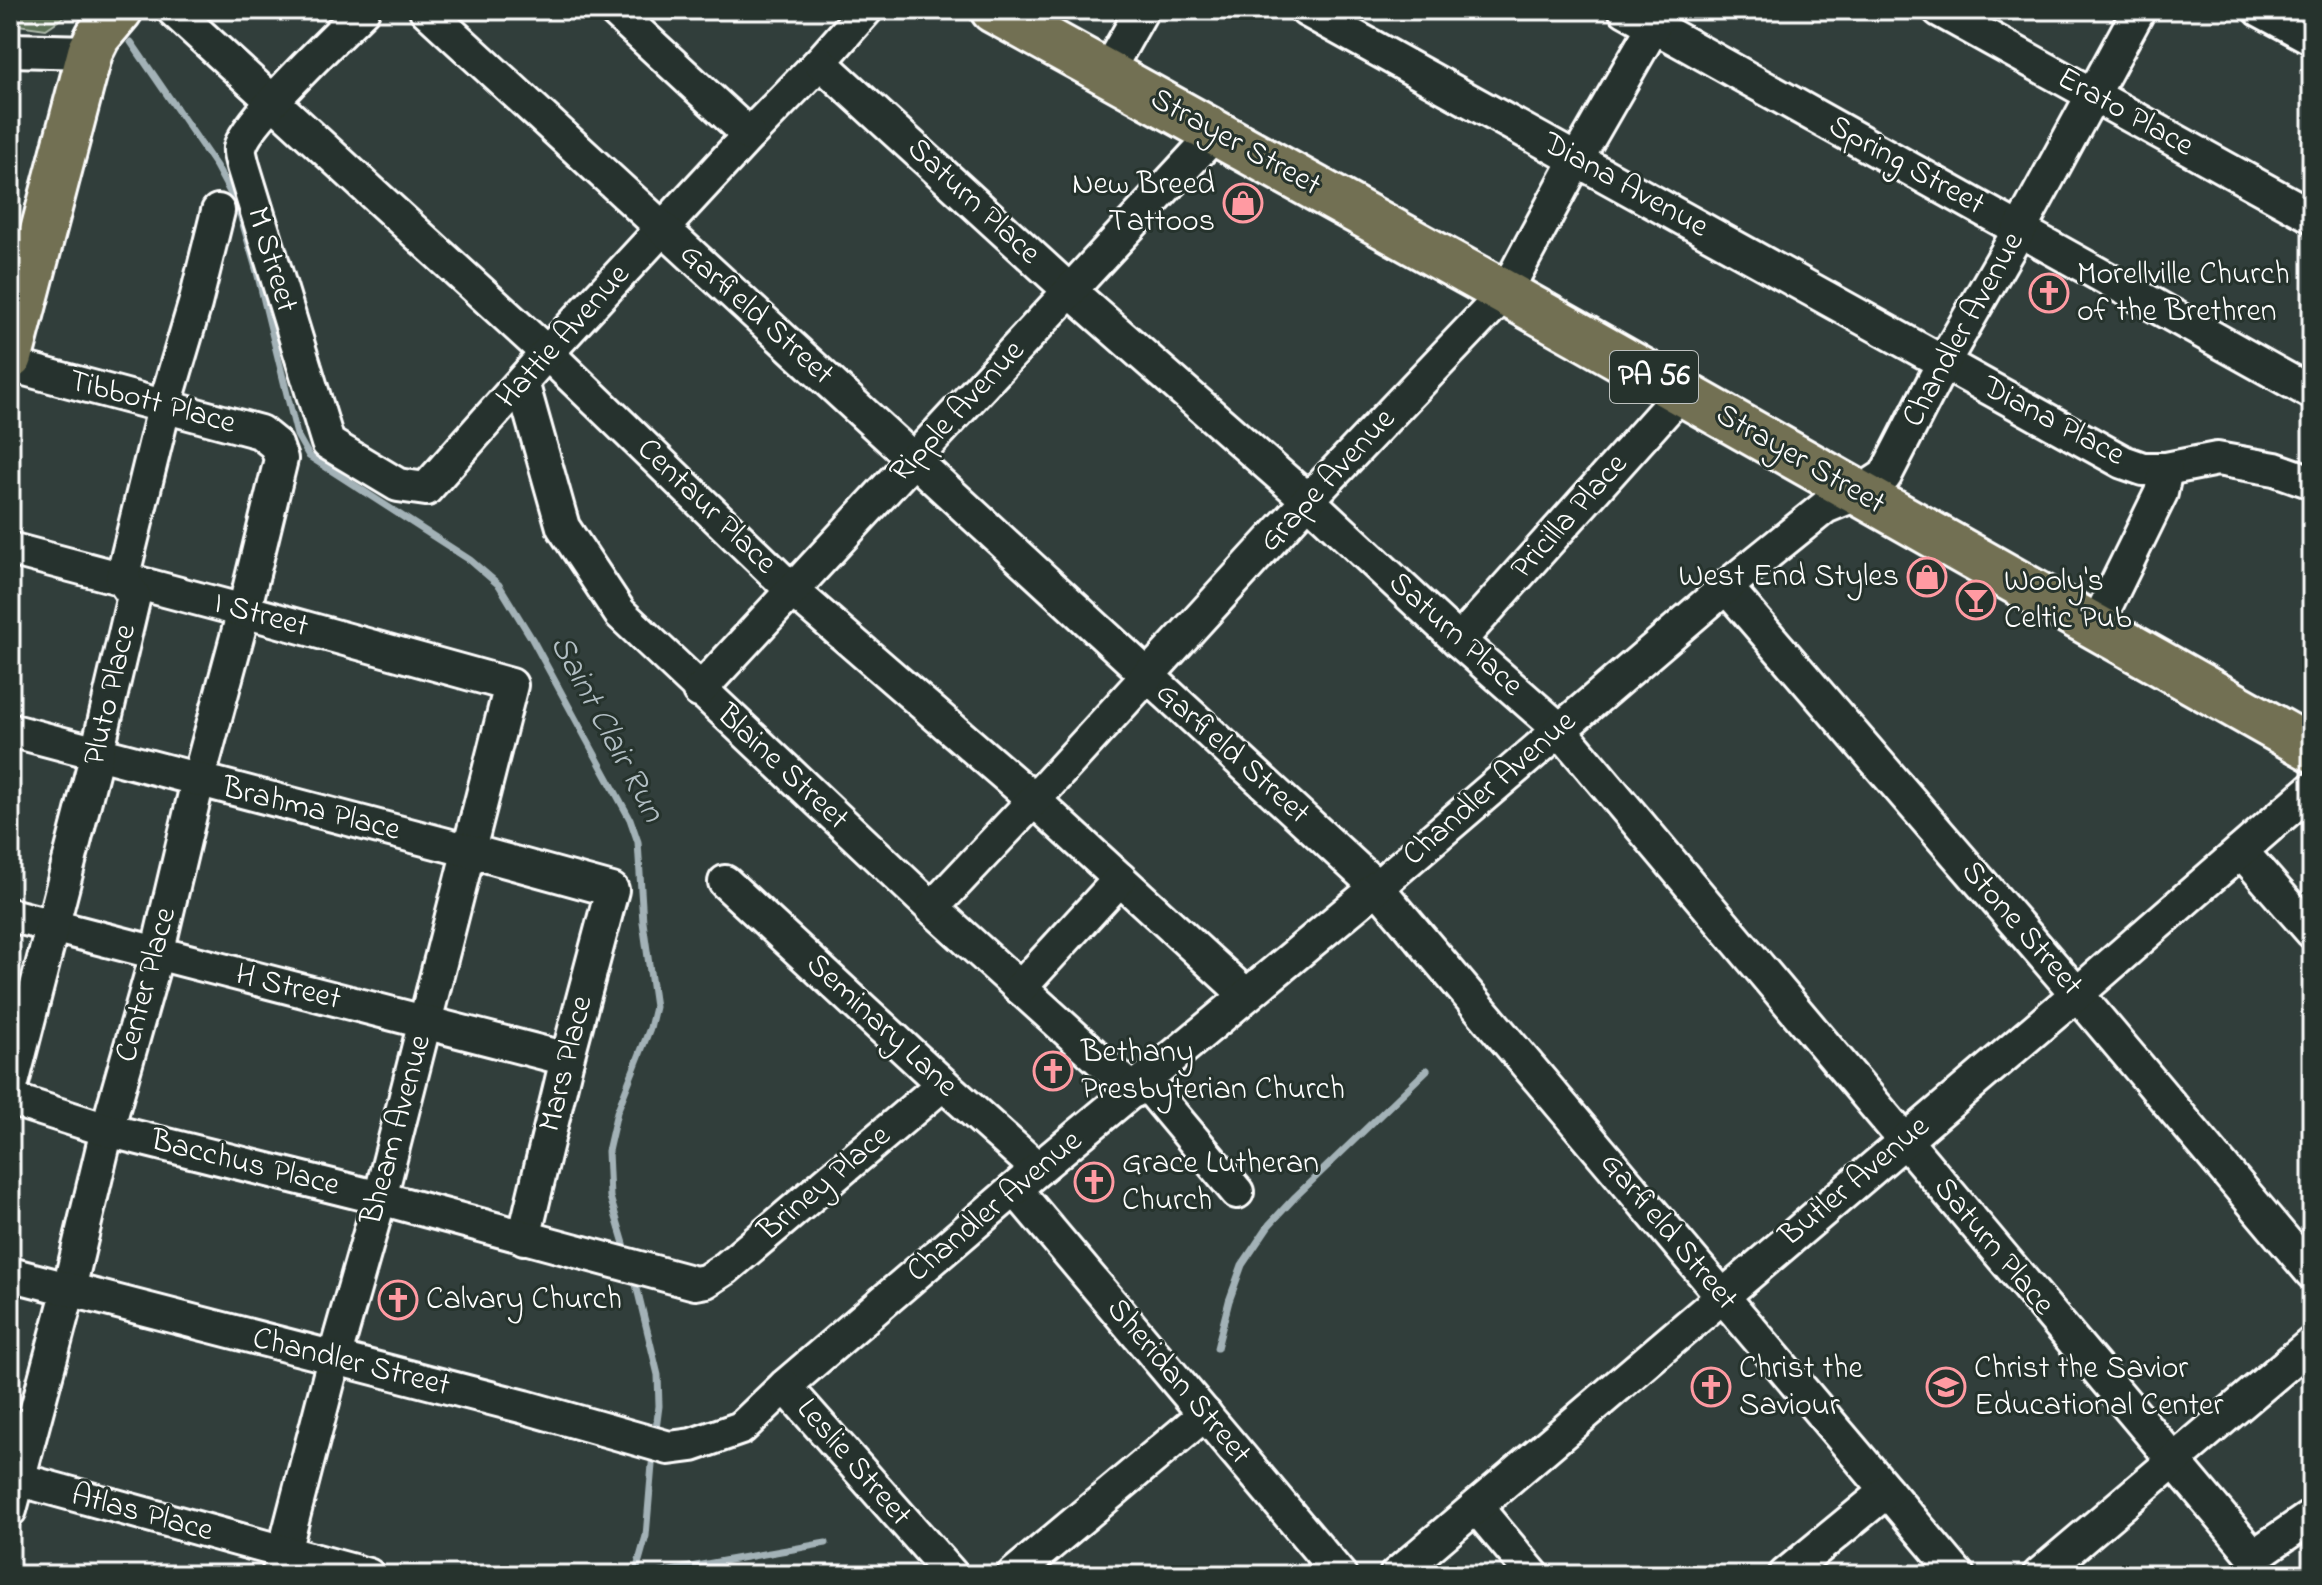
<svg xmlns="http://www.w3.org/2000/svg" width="2322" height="1585" viewBox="0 0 2322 1585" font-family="'Indie Flower',sans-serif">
<rect width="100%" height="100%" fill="#313e3b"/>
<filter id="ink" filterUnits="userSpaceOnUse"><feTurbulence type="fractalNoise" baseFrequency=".0125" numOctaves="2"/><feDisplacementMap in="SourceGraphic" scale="16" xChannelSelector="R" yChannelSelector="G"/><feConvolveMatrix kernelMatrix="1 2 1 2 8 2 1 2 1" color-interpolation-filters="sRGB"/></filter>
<g filter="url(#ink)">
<polygon fill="#5b7256" stroke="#adb8aa" stroke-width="2" points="10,10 74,10 46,29 10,24"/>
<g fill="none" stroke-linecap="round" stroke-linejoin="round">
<g stroke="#a3b2b7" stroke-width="7">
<polyline points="131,42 216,166 238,207 257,272 297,435 309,456 470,560 499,585 532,639 630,819 638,842 643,922 655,1007 650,1028 617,1112 608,1151 610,1197 628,1257"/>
<polyline points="634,1276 658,1375 659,1406 655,1437"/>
<polyline points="1217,1348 1229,1301 1242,1265 1269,1225 1295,1197 1427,1070"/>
<polyline points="635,1575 646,1536 653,1453"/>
<path d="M652 1575C710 1562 768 1554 826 1543"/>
</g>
<defs>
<g id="minor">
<polyline points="173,10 547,353 793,591 1034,800 1246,995"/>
<path d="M363 10C340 33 245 122 240 148 239 153 242 161 243 166L328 443 398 485 426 489 547 353 749 135 820 62 866 10"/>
<polyline points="426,10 1377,887 1958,1575"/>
<polyline points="614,10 749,135"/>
<polyline points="1306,10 2123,462 2143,469 2166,469 2217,459 2275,469 2312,482"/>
<polyline points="1625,10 2312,393"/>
<polyline points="1939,10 2312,216"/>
<polyline points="2260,10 2312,38"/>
<polyline points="10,50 90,52"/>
<polyline points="820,62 1070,291 1308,500 1459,641 1559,729 2254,1556 2312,1516"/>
<polyline points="1107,72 1142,10"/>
<polyline points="10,365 260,432 276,445 281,459 244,611 198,781 157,954 107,1130 69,1289 10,1510"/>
<polyline points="522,382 563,527 620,613 932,908 1134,1091"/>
<polyline points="10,549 244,611 511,685 380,1198 334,1359 278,1575"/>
<polyline points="1726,587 2077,994 2312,1273"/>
<polyline points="2095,628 2161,493 2166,469"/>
<polyline points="1459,641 1681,393"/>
<polyline points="699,691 1216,133"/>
<polyline points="10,730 470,851 612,890 567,1059 524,1238"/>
<polyline points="2241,851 2312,932"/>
<polyline points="725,882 943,1084 1038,1169"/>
<polyline points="932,908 1034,800 1308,500 1505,293 1577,159 1663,10"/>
<polyline points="10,915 567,1059"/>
<polyline points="1020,988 1120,879"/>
<polyline points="1145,1082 1237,1192"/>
<polyline points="10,1091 97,753 134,596 122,579 164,408 195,304 218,211"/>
<polyline points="10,1099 107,1130 380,1198 695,1283 706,1281 726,1268 943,1084"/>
<polyline points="1015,1189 1340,1575"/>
<polyline points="10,1274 525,1407 669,1448 692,1445 741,1428 785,1386 1038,1169 1377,887 1726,587 1825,507 1859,493 1885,476 1943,363 2020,229 2139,10"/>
<polyline points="785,1386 952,1575"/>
<polyline points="10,1477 368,1575"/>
<polyline points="1476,1507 1533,1575"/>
<polyline points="1013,1575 1205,1414"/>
<polyline points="1396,1575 2077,994 2312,789"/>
<polyline points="1785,1575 1887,1491"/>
<polyline points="2039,1575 2312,1343"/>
</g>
<g id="highway">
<polyline points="993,10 1505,293 2312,749"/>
<polyline points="10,357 90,52 98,36 120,10"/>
</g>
</defs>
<use href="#minor" stroke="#fff" stroke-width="38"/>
<use href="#highway" stroke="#fff" stroke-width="50"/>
<use href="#minor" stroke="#26332d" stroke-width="32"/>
<use href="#highway" stroke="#726f52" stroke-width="44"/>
</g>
</g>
<defs>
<symbol id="shop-ring" viewBox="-11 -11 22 22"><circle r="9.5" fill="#26332d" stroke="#ff9aa2" stroke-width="1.5"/><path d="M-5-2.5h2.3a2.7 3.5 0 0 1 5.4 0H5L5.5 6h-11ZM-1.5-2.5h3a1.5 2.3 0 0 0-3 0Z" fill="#ff9aa2"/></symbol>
<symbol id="church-ring" viewBox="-11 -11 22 22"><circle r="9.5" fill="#26332d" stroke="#ff9aa2" stroke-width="1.5"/><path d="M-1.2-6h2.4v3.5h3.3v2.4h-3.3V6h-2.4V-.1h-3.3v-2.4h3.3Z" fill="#ff9aa2"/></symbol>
<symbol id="bar-ring" viewBox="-11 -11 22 22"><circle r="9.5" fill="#26332d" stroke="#ff9aa2" stroke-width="1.5"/><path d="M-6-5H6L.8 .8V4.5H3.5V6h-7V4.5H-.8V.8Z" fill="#ff9aa2"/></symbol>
<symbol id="school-ring" viewBox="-11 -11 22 22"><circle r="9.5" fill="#26332d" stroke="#ff9aa2" stroke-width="1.5"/><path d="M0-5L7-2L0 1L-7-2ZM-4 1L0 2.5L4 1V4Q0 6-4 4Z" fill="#ff9aa2"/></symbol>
</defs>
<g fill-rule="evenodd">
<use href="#shop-ring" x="1221" y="181" width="44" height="44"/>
<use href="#church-ring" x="2027" y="271" width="44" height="44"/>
<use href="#shop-ring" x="1905" y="555" width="44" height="44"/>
<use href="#bar-ring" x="1954" y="578" width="44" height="44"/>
<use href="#church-ring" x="1031" y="1049" width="44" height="44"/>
<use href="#church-ring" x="1072" y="1160" width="44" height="44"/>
<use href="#church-ring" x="376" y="1278" width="44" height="44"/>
<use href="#church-ring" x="1689" y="1365" width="44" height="44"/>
<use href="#school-ring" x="1924" y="1365" width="44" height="44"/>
</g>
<g text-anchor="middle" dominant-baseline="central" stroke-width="6" stroke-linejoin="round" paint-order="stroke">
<rect fill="#26332d" stroke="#bec2c0" stroke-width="2" x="1610" y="351" width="88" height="52" rx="6"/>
<g font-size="30" font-weight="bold" fill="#fff">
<text x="1654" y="377">PA 56</text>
</g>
<g font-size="32" fill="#fff" stroke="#26332d">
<text transform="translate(2125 113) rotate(29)">Erato Place</text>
<text transform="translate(1235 143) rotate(29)">Strayer Street</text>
<text transform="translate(1906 166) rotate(29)">Spring Street</text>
<text transform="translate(1625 186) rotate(29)">Diana Avenue</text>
<text transform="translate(973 202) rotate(43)">Saturn Place</text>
<text transform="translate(271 260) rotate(73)">M Street</text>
<text transform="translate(756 315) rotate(42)">Garfield Street</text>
<text transform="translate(1964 330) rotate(-61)">Chandler Avenue</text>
<text transform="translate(564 337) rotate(-48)">Hattie Avenue</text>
<text transform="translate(152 403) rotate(15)">Tibbott Place</text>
<text transform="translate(958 412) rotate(-47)">Ripple Avenue</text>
<text transform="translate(2053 422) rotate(28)">Diana Place</text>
<text transform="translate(1800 460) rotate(30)">Strayer Street</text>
<text transform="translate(1328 481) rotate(-47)">Grape Avenue</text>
<text transform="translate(706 507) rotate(44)">Centaur Place</text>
<text transform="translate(1570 517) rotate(-48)">Pricilla Place</text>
<text transform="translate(261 616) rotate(15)">I Street</text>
<text transform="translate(1455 635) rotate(42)">Saturn Place</text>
<text transform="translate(111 695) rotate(-77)">Pluto Place</text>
<text transform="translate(1232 754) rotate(42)">Garfield Street</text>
<text transform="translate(782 768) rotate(43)">Blaine Street</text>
<text transform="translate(1490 789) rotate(-41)">Chandler Avenue</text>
<text transform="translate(311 810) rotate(14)">Brahma Place</text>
<text transform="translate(2021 929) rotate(49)">Stone Street</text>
<text transform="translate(147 985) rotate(-75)">Center Place</text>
<text transform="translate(288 988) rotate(14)">H Street</text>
<text transform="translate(881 1026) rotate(43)">Seminary Lane</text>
<text transform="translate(567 1064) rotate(-76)">Mars Place</text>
<text transform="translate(397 1130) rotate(-75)">Bheam Avenue</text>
<text transform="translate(245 1164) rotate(14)">Bacchus Place</text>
<text transform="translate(1855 1182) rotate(-40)">Butler Avenue</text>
<text transform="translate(825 1184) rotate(-40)">Briney Place</text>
<text transform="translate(995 1207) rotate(-40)">Chandler Avenue</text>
<text transform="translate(1668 1232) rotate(50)">Garfield Street</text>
<text transform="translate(1993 1247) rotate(50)">Saturn Place</text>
<text transform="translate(351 1363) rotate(14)">Chandler Street</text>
<text transform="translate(1178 1382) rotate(50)">Sheridan Street</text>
<text transform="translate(853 1463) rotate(49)">Leslie Street</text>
<text transform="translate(142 1514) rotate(15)">Atlas Place</text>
</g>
<g font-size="32" fill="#fff" stroke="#26332d" text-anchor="start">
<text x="1215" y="185" text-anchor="end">New Breed<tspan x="1215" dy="37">Tattoos</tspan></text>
<text x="2077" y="275">Morellville Church<tspan x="2077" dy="37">of the Brethren</tspan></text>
<text x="1899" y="577" text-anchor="end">West End Styles</text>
<text x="2004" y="582">Wooly's<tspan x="2004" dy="37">Celtic Pub</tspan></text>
<text x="1081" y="1053">Bethany<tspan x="1081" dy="37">Presbyterian Church</tspan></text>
<text x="1122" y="1164">Grace Lutheran<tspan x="1122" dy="37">Church</tspan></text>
<text x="426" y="1300">Calvary Church</text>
<text x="1739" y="1369">Christ the<tspan x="1739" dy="37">Saviour</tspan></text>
<text x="1974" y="1369">Christ the Savior<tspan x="1974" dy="37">Educational Center</tspan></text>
</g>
<g font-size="34" font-style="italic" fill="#b2bec3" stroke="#26332d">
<text transform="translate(606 729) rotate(62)">Saint Clair Run</text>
</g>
</g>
<rect width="2322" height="1585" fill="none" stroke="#26332d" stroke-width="40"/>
<rect x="20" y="20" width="2282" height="1545" fill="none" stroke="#fff" stroke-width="3" filter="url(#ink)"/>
</svg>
